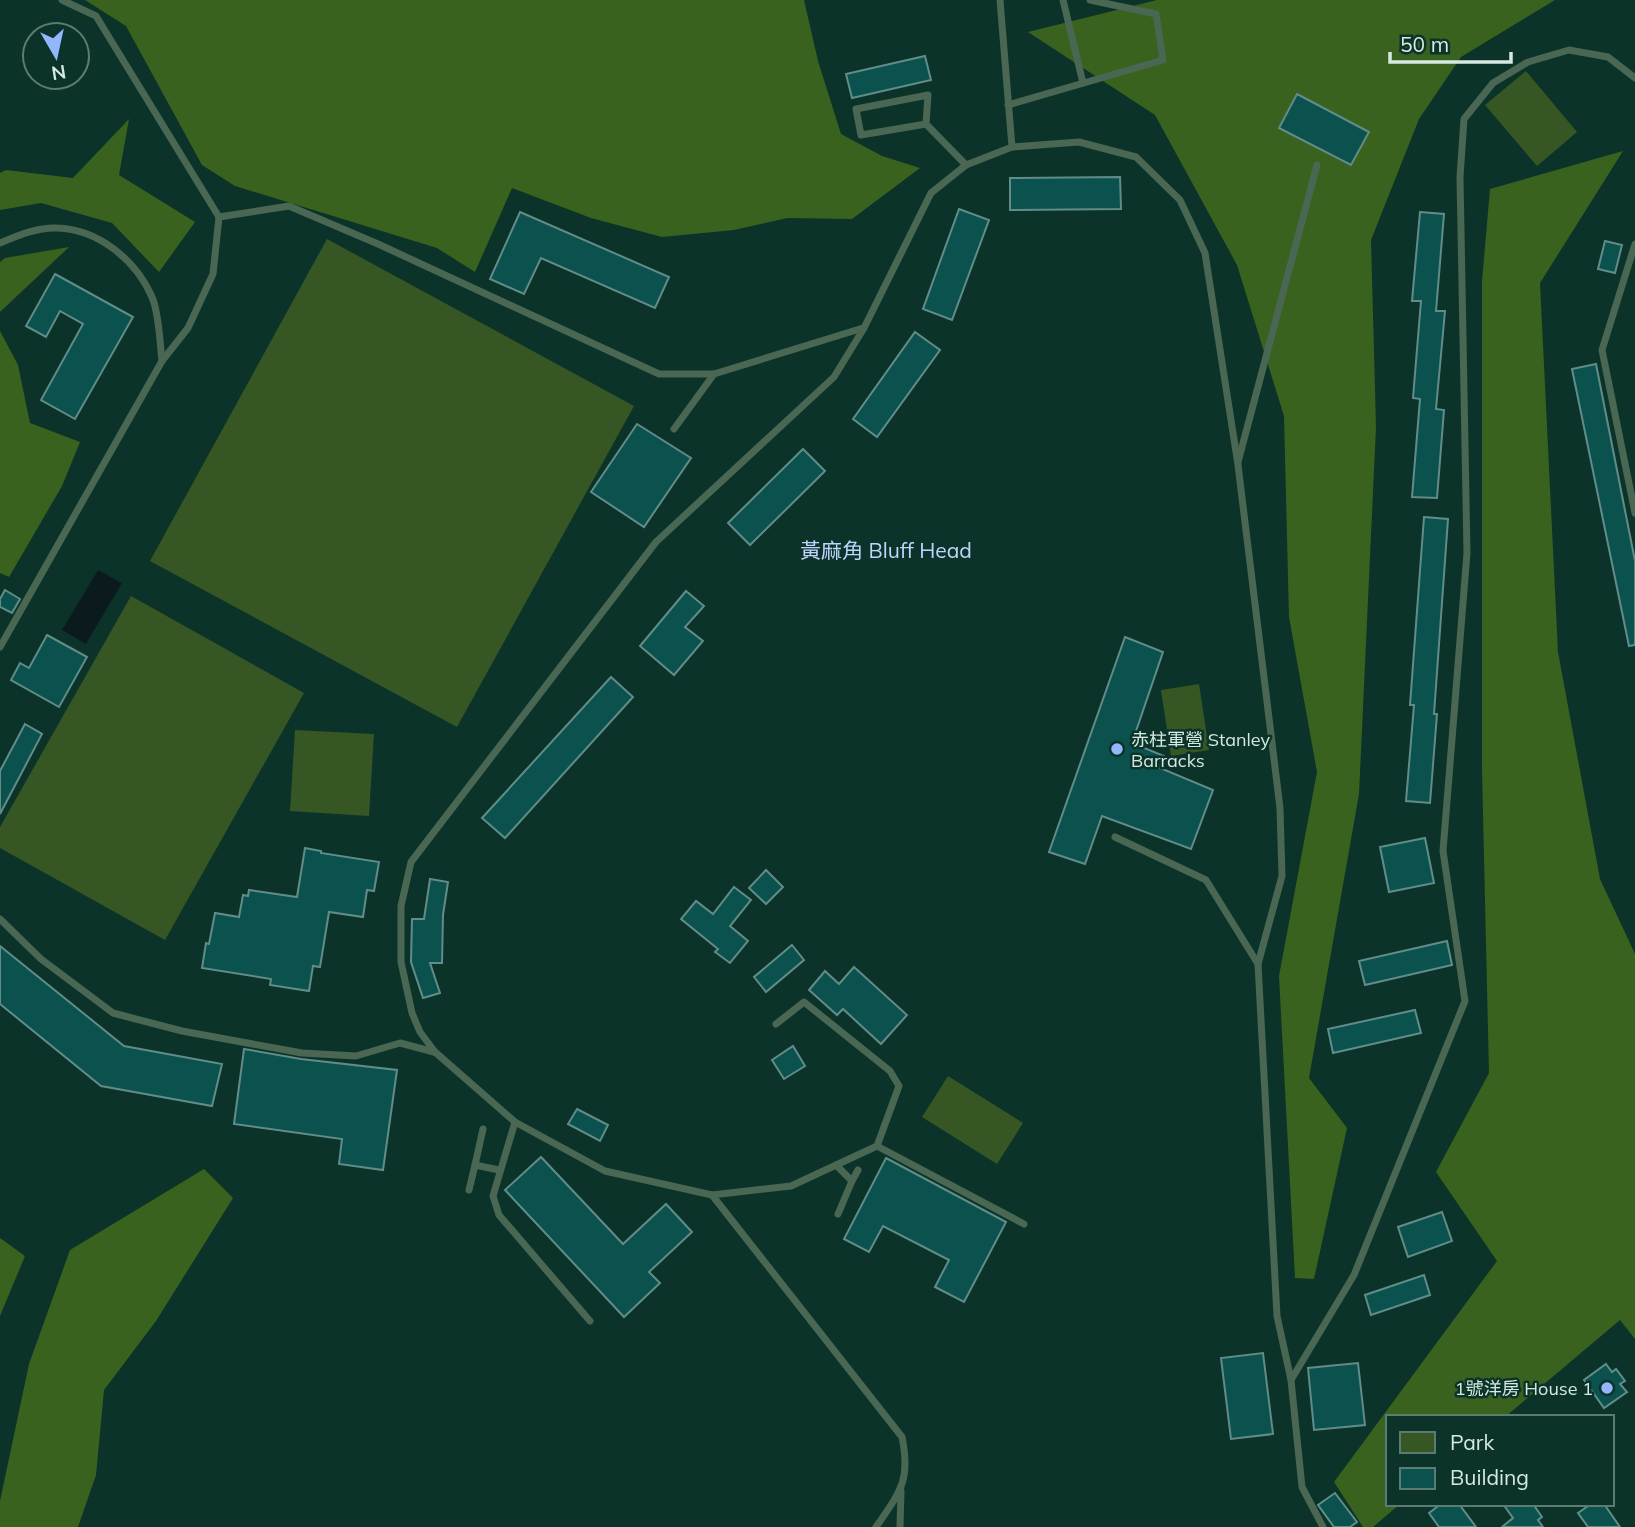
<svg xmlns="http://www.w3.org/2000/svg" width="1635" height="1527" viewBox="0 0 1635 1527" font-family="Mulish,'Noto Sans TC',sans-serif">
<rect width="100%" height="100%" fill="#0c3329"/>
<g fill="#365723">
<polygon points="1526,71 1577,132 1537,166 1485,105"/>
<polygon points="327,239 634,406 457,727 150,561"/>
<polygon points="131,596 304,693 165,940 0,848 0,827"/>
<polygon points="1199,684 1209,750 1171,756 1161,690"/>
<polygon points="295,730 374,734 369,816 290,811"/>
<polygon points="948,1076 1023,1123 997,1164 922,1117"/>
</g>
<g fill="#39621f">
<polygon points="85,0 804,0 818,61 841,134 882,156 920,168 852,219 787,218 734,230 662,237 591,218 512,188 475,272 437,248 235,186 202,165 126,26"/>
<polygon points="1157,0 1555,0 1461,57 1419,119 1371,240 1376,427 1359,794 1309,1078 1347,1128 1314,1279 1295,1278 1279,976 1317,772 1289,617 1284,416 1237,265 1155,115 1028,32"/>
<polygon points="129,119 119,175 195,222 159,272 112,223 41,203 0,210 0,173 6,170 73,178"/>
<polygon points="1623,151 1540,283 1558,652 1600,879 1635,954 1635,1339 1620,1320 1505,1417 1388,1417 1388,1504 1400,1504 1373,1527 1363,1527 1334,1482 1497,1261 1436,1172 1489,1073 1482,770 1482,281 1490,189"/>
<polygon points="69,247 0,312 0,313 0,262 5,258"/>
<polygon points="0,331 18,365 30,423 80,442 62,486 9,577 0,573"/>
<polygon points="204,1169 233,1198 156,1321 104,1390 96,1475 78,1527 0,1527 0,1501 29,1364 70,1250"/>
<polygon points="0,1238 25,1256 0,1316"/>
</g>
<polygon fill="#0b1b1d" points="98,570 122,583 86,644 62,630"/>
<g fill="#0b524f" stroke="#618c88" stroke-width="2">
<polygon points="925,56 931,80 852,98 846,74"/>
<polygon points="1297,94 1369,132 1351,165 1279,128"/>
<polygon points="1120,177 1121,209 1010,210 1010,178"/>
<polygon points="959,209 989,220 952,320 923,309"/>
<polygon points="520,212 669,277 655,308 541,258 524,294 490,279"/>
<polygon points="1420,212 1444,214 1436,311 1445,311 1436,409 1444,410 1437,498 1412,497 1420,399 1413,398 1421,301 1412,301"/>
<polygon points="1605,241 1622,245 1615,273 1598,269"/>
<polygon points="55,274 133,317 75,419 41,400 83,324 60,311 46,337 26,326"/>
<polygon points="915,332 940,350 877,437 853,419"/>
<polygon points="1596,364 1635,561 1635,645 1629,646 1572,369"/>
<polygon points="637,424 691,458 644,527 591,492"/>
<polygon points="803,449 825,471 750,545 728,523"/>
<polygon points="1424,517 1448,519 1434,714 1437,714 1430,803 1406,801 1414,705 1410,705"/>
<polygon points="5,590 20,599 12,613 0,607 0,599"/>
<polygon points="686,591 704,606 685,627 703,641 674,675 640,646"/>
<polygon points="47,635 87,657 59,707 11,680 20,663 29,668"/>
<polygon points="1125,637 1163,652 1132,743 1164,756 1160,768 1213,790 1191,849 1102,816 1085,864 1049,852"/>
<polygon points="611,677 633,697 505,838 482,818"/>
<polygon points="25,724 42,734 0,814 0,771"/>
<polygon points="1425,838 1434,883 1389,892 1380,847"/>
<polygon points="305,848 321,851 321,853 379,862 374,891 367,890 363,917 329,912 320,967 313,966 309,991 270,985 271,979 202,968 206,943 209,944 215,913 239,917 243,895 248,896 249,890 297,897"/>
<polygon points="766,870 783,887 766,904 749,888"/>
<polygon points="430,879 448,882 443,915 442,963 430,963 440,993 423,998 411,962 412,919 424,919"/>
<polygon points="734,887 751,900 730,926 748,941 730,963 715,952 718,949 681,919 696,901 713,914"/>
<polygon points="1447,941 1452,965 1365,985 1359,961"/>
<polygon points="792,945 804,960 766,992 754,977"/>
<polygon points="0,946 124,1046 222,1064 212,1106 101,1086 0,1004"/>
<polygon points="854,967 907,1015 881,1044 843,1009 837,1015 809,990 825,971 839,984"/>
<polygon points="1415,1010 1421,1033 1333,1053 1328,1029"/>
<polygon points="793,1046 805,1066 784,1079 772,1060"/>
<polygon points="244,1049 301,1059 397,1070 383,1170 339,1164 342,1139 234,1124"/>
<polygon points="577,1109 608,1125 600,1141 568,1124"/>
<polygon points="541,1157 623,1244 666,1204 692,1232 649,1272 660,1283 624,1317 505,1190"/>
<polygon points="886,1158 1006,1222 964,1302 935,1287 949,1260 883,1226 869,1252 844,1239"/>
<polygon points="1442,1212 1452,1241 1408,1257 1398,1227"/>
<polygon points="1424,1275 1430,1295 1371,1315 1365,1295"/>
<polygon points="1263,1353 1273,1434 1231,1439 1221,1358"/>
<polygon points="1358,1363 1365,1425 1314,1430 1308,1368"/>
<polygon points="1606,1364 1612,1372 1616,1369 1625,1381 1620,1384 1627,1392 1604,1408 1584,1380"/>
<polygon points="1335,1493 1357,1522 1350,1527 1334,1527 1318,1505"/>
<polygon points="1441,1504 1459,1504 1476,1527 1439,1527 1429,1513"/>
<polygon points="1503,1504 1533,1504 1542,1517 1538,1520 1543,1527 1502,1527 1513,1518"/>
<polygon points="1591,1504 1604,1504 1620,1527 1588,1527 1578,1513"/>
</g>
<g fill="none" stroke-linecap="round" stroke-linejoin="round">
<g stroke="#496752" stroke-width="7">
<polyline points="62,0 96,16 219,217 289,206 378,244 659,374 714,374 863,328"/>
<polyline points="1000,0 1012,147"/>
<polyline points="1063,0 1083,83"/>
<polyline points="1008,105 1163,60 1156,14 1090,0"/>
<polyline points="926,124 861,135 856,109 928,95 926,124 966,165"/>
<path d="M0 243C17 236 37 227 57 228 98 229 136 260 152 297 159 313 160 343 162 361"/>
<polyline points="1635,244 1602,350 1635,513"/>
<polyline points="674,429 714,374"/>
<polyline points="1238,462 1317,165"/>
<polyline points="0,647 162,361 188,328 213,274 219,217"/>
<polyline points="1115,837 1206,880 1258,964"/>
<polyline points="0,919 41,959 113,1013 182,1031 302,1053 356,1056 400,1043 434,1052"/>
<polyline points="776,1024 804,1002 890,1071 899,1086 877,1146"/>
<polyline points="515,1122 493,1196 499,1215 590,1321"/>
<polyline points="475,1165 483,1129"/>
<polyline points="836,1165 852,1181 838,1214"/>
<polyline points="852,1181 858,1170"/>
<polyline points="469,1190 475,1165 499,1170"/>
<polyline points="712,1195 791,1186 877,1146 1024,1224"/>
<polyline points="1291,1380 1354,1275 1465,1001 1443,851 1467,553 1460,177 1464,119 1493,83 1528,62 1569,50 1608,57 1635,78"/>
<path d="M876 1527C900 1492 911 1481 902 1437L712 1195 605 1171 515 1122 435 1052 420 1032 412 1013 401 962V906L411 862 656 542 834 377 864 328 931 193 966 165 1012 147 1079 142 1136 157 1180 200 1205 253 1238 465 1280 808 1282 876 1258 964 1277 1316 1291 1380 1302 1487 1323 1527"/>
<polyline points="900,1527 901,1491"/>
</g>
</g>
<g fill="#92b7fd" stroke="#0c3329" stroke-width="2.5">
<circle cx="1117" cy="749" r="7"/>
<circle cx="1607" cy="1388" r="7"/>
</g>
<g text-anchor="middle" dominant-baseline="central" stroke-width="5" stroke-linejoin="round" paint-order="stroke">
<g font-size="18" fill="#d4e9e1" stroke="#0c3329" text-anchor="start">
<text x="1131" y="739">赤柱軍營 Stanley<tspan x="1131" dy="21">Barracks</tspan></text>
<text x="1593" y="1388" text-anchor="end">1號洋房 House 1</text>
</g>
<g font-size="21" fill="#bfd5fd" stroke="#0c3329">
<text x="886" y="550">黃麻角 Bluff Head</text>
</g>
</g>
<rect x="1386" y="1415" width="228" height="91" fill="#0c3329" stroke="#5c7c73" stroke-width="2"/>
<rect x="1400" y="1432" width="35" height="21" fill="#365723" stroke="#5c7c73" stroke-width="2"/>
<text x="1450" y="1450" font-size="21" fill="#d4e9e1">Park</text>
<rect x="1400" y="1468" width="35" height="21" fill="#0b524f" stroke="#5c7c73" stroke-width="2"/>
<text x="1450" y="1485" font-size="21" fill="#d4e9e1">Building</text>
<g transform="translate(56 56) rotate(171)"><circle r="33" fill="#0c3329" stroke="#5c7c73" stroke-width="2"/>
<path d="M0-5L12 26L0 18L-12 26Z" fill="#92b7fd"/>
<text y="-10" font-size="19" font-weight="bold" text-anchor="middle" fill="#d4e9e1">N</text>
</g>
<path d="M1390 52v10h121v-10" fill="none" stroke="#d4e9e1" stroke-width="3.5"/>
<text x="1400" y="52" font-size="21" fill="#d4e9e1" stroke="#0c3329" stroke-width="5" paint-order="stroke">50 m</text>
</svg>
